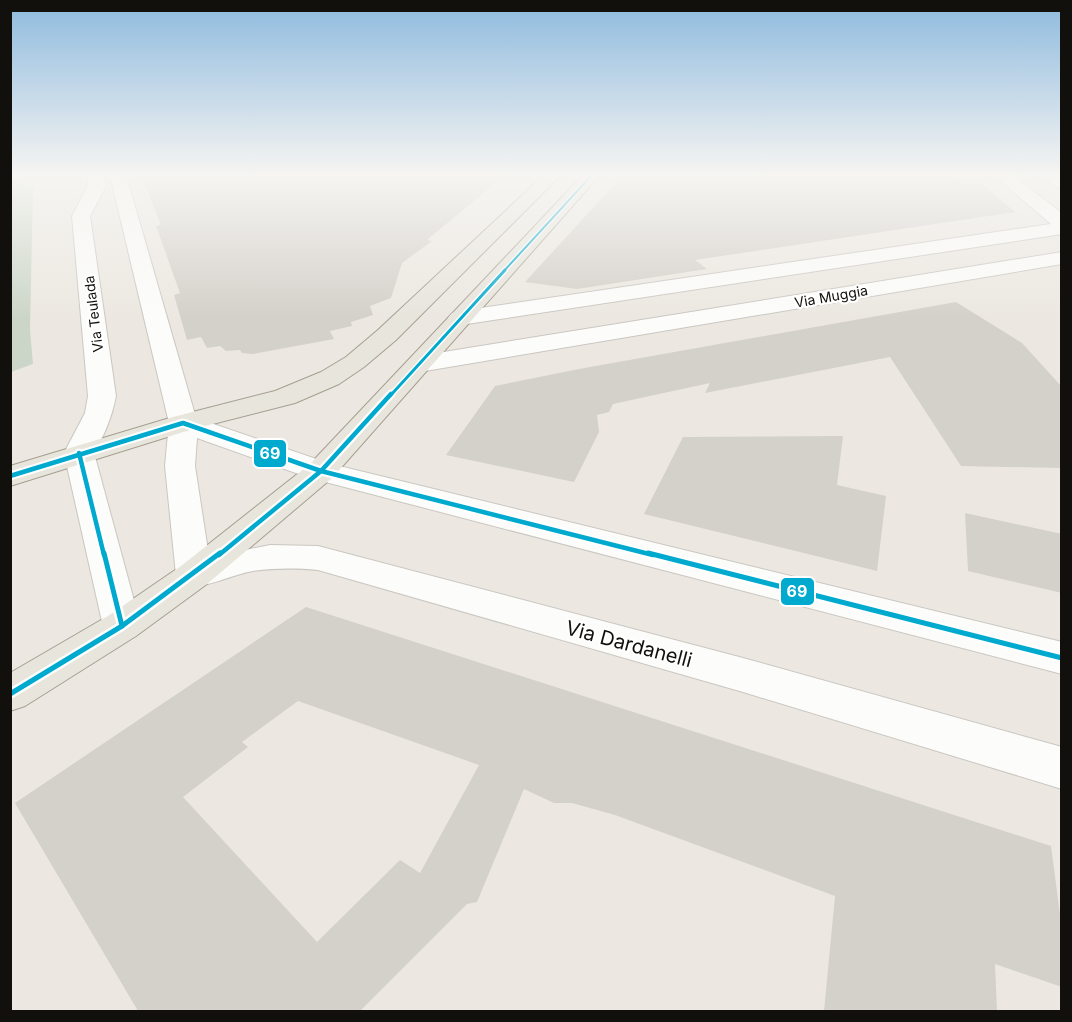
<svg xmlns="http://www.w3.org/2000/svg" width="1072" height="1022" viewBox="0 0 1072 1022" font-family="Inter,sans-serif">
<rect width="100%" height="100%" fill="#ece8e1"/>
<polygon fill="#ccd6c8" points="11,181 33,186 30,330 33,364 11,372"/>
<g fill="#d4d0ca" fill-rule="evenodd">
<polygon points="141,175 505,175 427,240 432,241 402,263 391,298 370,306 373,315 351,322 352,326 330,331 334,339 252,354 242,353 240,350 226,351 220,346 207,348 201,337 187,340 174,295 180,293 156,226 161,225"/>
<polygon points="623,175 906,175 980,182 1015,212 695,260 707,269 577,289 525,282"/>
<polygon points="956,302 1022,343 1062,387 1062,468 961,466 890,357 705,393 710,383 613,404 609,412 597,415 599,432 574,482 446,455 495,386 579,369"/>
<polygon points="843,436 837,485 886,496 877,571 644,514 683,437"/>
<polygon points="965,513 1062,534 1062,593 968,571"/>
<path d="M306 607 1051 846 1062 930V987L995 964 997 1011H824L835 896 615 815 572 803H554L524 789 477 902 467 904 360 1011H138L15 803ZM298 701 479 765 420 873 400 860 317 942 183 797 248 747 242 742Z"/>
</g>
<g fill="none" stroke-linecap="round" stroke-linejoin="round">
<defs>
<g id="minor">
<path d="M88 175H104L106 186 90 216 116 396C112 418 102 441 90 459L79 462 68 459 64 453 85 413 88 396 72 216 88 186Z"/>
<path d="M110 175H126L196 418 331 464 1062 642V674L310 478 197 438 195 466 209 557 270 545 318 546 743 658 1062 747V789L743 692 318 570C296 568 275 568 253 571 229 575 204 591 181 584L176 575 165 466 169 423Z"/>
<polygon points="994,175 1012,175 1062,213 1062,234 460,325 452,323 448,318 452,313 460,311 1051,224"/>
<polygon points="1062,252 1062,264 419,372 410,369 406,364 410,359 419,356"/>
</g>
<polygon id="tertiary" points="1040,175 1062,177 1062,190"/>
<polygon id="secondary" points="79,444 90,447 94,453 141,626 136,636 122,641 108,636 103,626 64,453 68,447"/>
<g id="primary">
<polygon points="544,175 561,175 396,340 364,367 339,384 295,403 193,429 10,486 10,466 173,417 275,391 321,372 346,357 378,330"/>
<polygon points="583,175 600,175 332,478 207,584 136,636 25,706 10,711 10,673 108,616 181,566 310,464"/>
</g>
</defs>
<use href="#minor" stroke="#cac6c1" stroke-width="2"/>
<use href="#tertiary" stroke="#cac6c1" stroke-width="2"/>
<use href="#secondary" stroke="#cac6c1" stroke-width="2"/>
<use href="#primary" stroke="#a49f90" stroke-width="2"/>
<use href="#minor" fill="#fcfcfa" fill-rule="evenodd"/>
<use href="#tertiary" fill="#fcfcfa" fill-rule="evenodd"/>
<use href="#secondary" fill="#fcfcfa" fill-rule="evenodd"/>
<use href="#primary" fill="#e8e5dd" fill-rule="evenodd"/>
<defs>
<polyline id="bus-1-far3" points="503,272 592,175"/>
<polyline id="bus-1-far2" points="390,396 505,270"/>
<g id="bus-1-far1">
<polyline points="79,453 104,555"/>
<polyline points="10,476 183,423 321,471 653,555"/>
<polyline points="219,555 321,471 391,394"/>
</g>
<g id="bus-1">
<polyline points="104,553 122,626"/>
<polyline points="648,553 1062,658"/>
<polyline points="10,694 122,626 220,553"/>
</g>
</defs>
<use href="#bus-1-far3" stroke="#fff" stroke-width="4.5"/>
<use href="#bus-1-far2" stroke="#fff" stroke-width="6"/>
<use href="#bus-1-far1" stroke="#fff" stroke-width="9"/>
<use href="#bus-1" stroke="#fff" stroke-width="10"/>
<use href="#bus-1-far3" stroke="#00a9ce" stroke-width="2"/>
<use href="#bus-1-far2" stroke="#00a9ce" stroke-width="3"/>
<use href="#bus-1-far1" stroke="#00a9ce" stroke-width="4.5"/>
<use href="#bus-1" stroke="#00a9ce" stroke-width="5"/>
</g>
<linearGradient id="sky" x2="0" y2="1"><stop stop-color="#8ebade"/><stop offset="0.55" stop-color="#f6f5f2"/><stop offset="1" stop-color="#f6f5f2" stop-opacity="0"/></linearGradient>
<rect width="1072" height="318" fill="url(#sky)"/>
<g text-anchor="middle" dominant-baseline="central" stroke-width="4.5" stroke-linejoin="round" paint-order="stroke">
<g font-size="14" fill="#12100c" stroke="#fff">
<text transform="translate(831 296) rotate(-10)">Via Muggia</text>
<text transform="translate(93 314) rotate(-97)">Via Teulada</text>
</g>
<g font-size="20" fill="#12100c" stroke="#fff">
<text transform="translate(629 644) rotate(15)">Via Dardanelli</text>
</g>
</g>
<g stroke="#fff" stroke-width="2">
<rect x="253" y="439" width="34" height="29" rx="6" fill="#00a9ce"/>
<rect x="780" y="577" width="35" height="29" rx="6" fill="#00a9ce"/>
</g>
<g font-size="16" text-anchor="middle" font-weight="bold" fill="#fff">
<text x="270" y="459">69</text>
<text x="797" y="597">69</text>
</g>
<rect width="1072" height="1022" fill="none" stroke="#12100c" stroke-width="24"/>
</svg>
